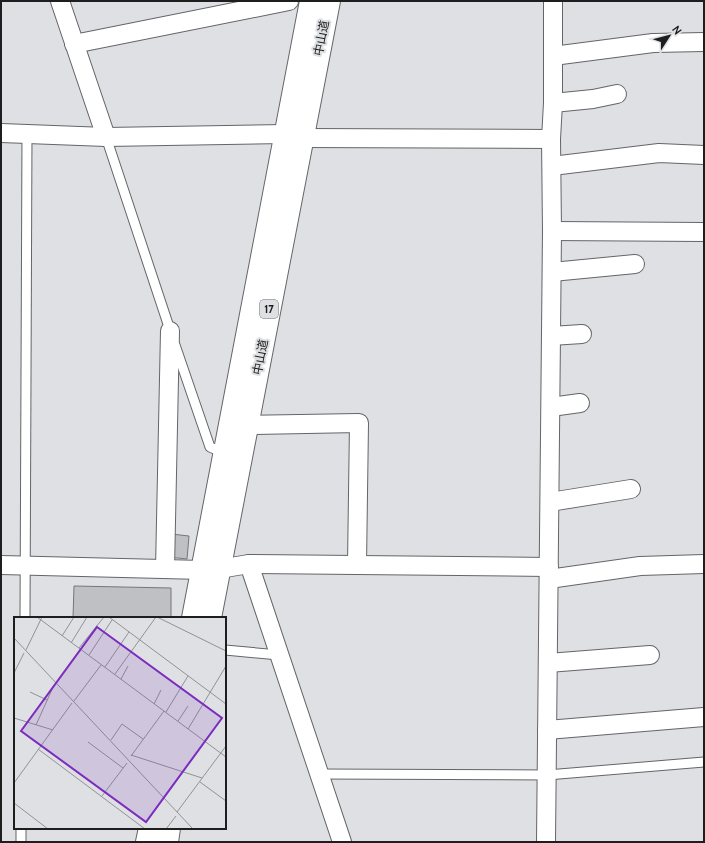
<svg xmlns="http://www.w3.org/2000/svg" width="705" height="843" viewBox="0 0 705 843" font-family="Cabin,'Noto Sans JP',sans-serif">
<rect width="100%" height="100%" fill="#dee0e3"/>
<g fill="#bec0c3" stroke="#747679">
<polygon points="171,534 189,536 187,559 168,557"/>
<polygon points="74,586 171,588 171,618 73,618"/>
</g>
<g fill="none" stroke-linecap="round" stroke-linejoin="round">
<defs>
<g id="service">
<polyline points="106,137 171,333"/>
<polyline points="175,345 210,447 224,453"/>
<polyline points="25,618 27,133"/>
<polyline points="225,650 279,655"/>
<polyline points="318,774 547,775 704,762"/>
<polyline points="21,842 21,828"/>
</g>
<g id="minor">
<polyline points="60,1 106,137"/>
<polyline points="74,44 289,1"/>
<polyline points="553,56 653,43 704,42"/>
<polyline points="553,103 593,99 617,94"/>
<polyline points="1,133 106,137 285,134"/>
<polyline points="302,138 551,139"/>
<polyline points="552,166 659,153 704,155"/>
<polyline points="552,231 704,232"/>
<polyline points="552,272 635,264"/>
<polyline points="551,336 582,334"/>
<polyline points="551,407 580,403"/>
<polyline points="247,425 359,423 357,565"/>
<polyline points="550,502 631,489"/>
<polyline points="249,564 342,842"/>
<polyline points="1,565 203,570"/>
<polyline points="165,569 170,331"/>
<polyline points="219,569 249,564 549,567"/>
<polyline points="549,579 640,566 704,564"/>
<polyline points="548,663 650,655"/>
<polyline points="547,730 704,717"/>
<polyline points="546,842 552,231 551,139 553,103 553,1"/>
</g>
<g id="trunk">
<polyline points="193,618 311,1"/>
<polyline points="210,618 329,1"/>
<polyline points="147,842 150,828"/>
<polyline points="167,842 169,828"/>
</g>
</defs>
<use href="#service" stroke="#646568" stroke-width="11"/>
<use href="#minor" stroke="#646568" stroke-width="20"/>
<use href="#trunk" stroke="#646568" stroke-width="24"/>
<use href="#service" stroke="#fff" stroke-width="9"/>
<use href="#minor" stroke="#fff" stroke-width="18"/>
<use href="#trunk" stroke="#fff" stroke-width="22"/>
</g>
<g text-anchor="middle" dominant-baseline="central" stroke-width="4" stroke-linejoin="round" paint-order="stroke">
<rect fill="#dee0e3" stroke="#58585a" stroke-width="1" x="260" y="300" width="18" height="18" rx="3"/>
<g font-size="11" font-weight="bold" fill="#1e1e1f">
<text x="269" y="309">17</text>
</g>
<g font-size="12" fill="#1e1e1f" stroke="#dee0e3">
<text transform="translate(321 38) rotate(-79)">中山道</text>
<text transform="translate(260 357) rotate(-79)">中山道</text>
</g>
</g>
<g transform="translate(14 617)">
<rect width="212" height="212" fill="#dee0e3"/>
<path fill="none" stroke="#919295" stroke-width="1" d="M23 0 212 140M95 0 212 87M143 0 212 34M48 19 60 0M0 21 179 212M57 26 73 0M65 31 90 0M12 33 28 0M75 38 98 3M91 50 115 15M0 56 10 36M101 57 142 0M107 62 114 49M16 75 33 83M60 84 87 48M140 87 147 73M152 95 174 59M0 101 39 113M164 104 174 89M22 108 40 68M174 112 212 49M97 123 108 107 129 122M74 125 109 151M24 132 131 212M117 138 188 161M117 139 150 94M186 165 212 184M0 166 58 86M88 179 113 146M0 186 34 212M163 195 212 129M152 212 162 199"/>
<path fill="#7b2cbf" fill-opacity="0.15" stroke="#7b2cbf" stroke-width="2" d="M83 10 208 101 132 205 7 114Z"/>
<rect width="212" height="212" fill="none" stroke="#1e1e1f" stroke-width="2"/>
</g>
<rect width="705" height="843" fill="none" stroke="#1e1e1f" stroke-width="4"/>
<g transform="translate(669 36) rotate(54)" stroke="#dee0e3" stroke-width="3" paint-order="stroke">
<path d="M0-3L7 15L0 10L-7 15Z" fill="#1e1e1f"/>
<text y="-6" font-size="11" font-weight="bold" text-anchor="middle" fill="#1e1e1f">N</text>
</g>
</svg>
